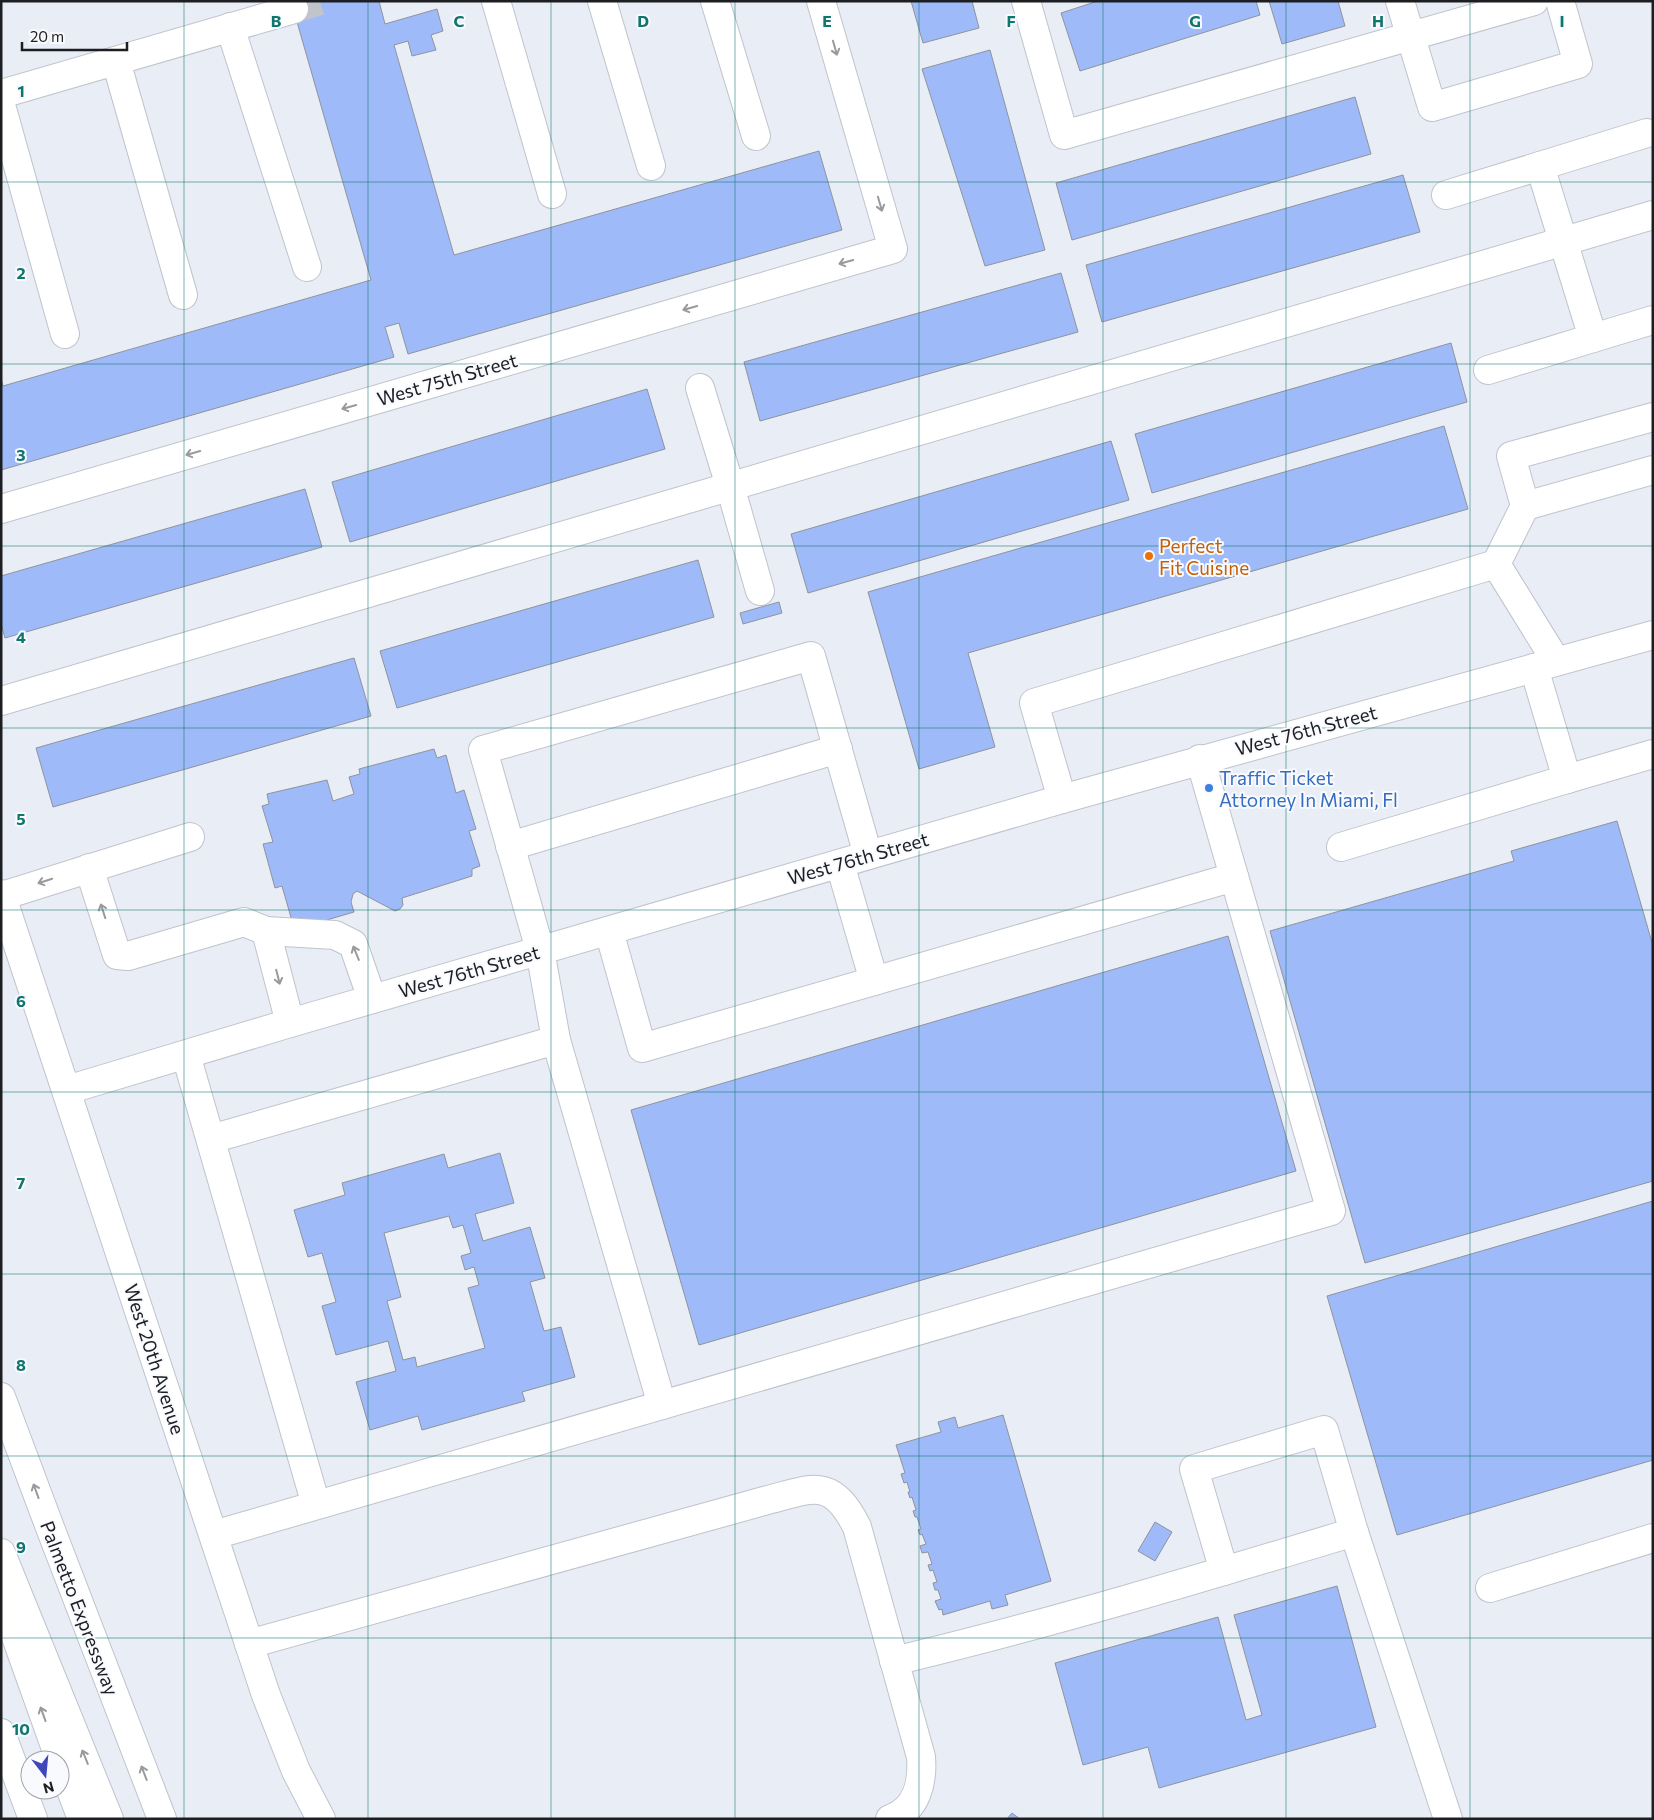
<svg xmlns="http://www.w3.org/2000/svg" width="1654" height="1820" viewBox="0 0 1654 1820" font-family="Commissioner,sans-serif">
<rect width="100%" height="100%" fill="#e9edf6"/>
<g fill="#9ebaf9" stroke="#8f939c" fill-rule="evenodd">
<polygon points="291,1 379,1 385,24 437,9 443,31 431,35 436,50 412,56 408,41 394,45 454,255 819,151 842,230 408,354 399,323 385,327 394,357 1,470 1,379 3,386 371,280"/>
<polygon points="911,1 972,1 979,28 923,43"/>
<polygon points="1098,1 1256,1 1260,15 1080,71 1061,13"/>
<polygon points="1269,1 1338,1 1345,26 1282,44"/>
<polygon points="990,50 1045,250 985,266 922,69"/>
<polygon points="1355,97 1371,154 1072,240 1056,183"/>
<polygon points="1403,175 1420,232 1102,322 1086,265"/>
<polygon points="1061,273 1078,332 760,421 744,362"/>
<polygon points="1451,343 1467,402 1152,493 1135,434"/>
<polygon points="647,389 665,449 350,542 332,482"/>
<polygon points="1444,426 1468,509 968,653 995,747 919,769 868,592"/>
<polygon points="1111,441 1129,500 808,593 791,534"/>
<polygon points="305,489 322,547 5,638 1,624 1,576"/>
<polygon points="698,560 714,617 397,708 380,651"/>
<polygon points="779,602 782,613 743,624 740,613"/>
<polygon points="354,658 371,716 53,807 36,748"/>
<polygon points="434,749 437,758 446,755 456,793 464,790 476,829 469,831 480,866 472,869 472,876 402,898 403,905 400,909 395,911 357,891 353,894 351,902 354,912 303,927 301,918 292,921 282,886 275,888 263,844 273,842 262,806 269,804 267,794 327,780 333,801 354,794 349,777 360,774 359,769"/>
<polygon points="1617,821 1653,946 1653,1181 1365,1263 1270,931 1514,861 1511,851"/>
<polygon points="1228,936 1296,1171 699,1345 631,1110"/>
<path d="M500 1153 514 1203 475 1214 483 1241 530 1227 545 1278 530 1282 544 1331 561 1327 575 1377 522 1392 525 1401 422 1430 418 1416 370 1430 356 1382 396 1371 388 1341 336 1355 322 1306 336 1302 322 1253 308 1257 294 1210 345 1195 342 1183 444 1154 448 1168ZM449 1216 453 1228 463 1225 471 1253 461 1256 465 1270 474 1267 479 1285 468 1288 485 1348 417 1367 415 1357 403 1360 387 1301 401 1297 384 1233Z"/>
<polygon points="1653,1201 1653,1460 1397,1535 1327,1296"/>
<polygon points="1003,1415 1051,1581 1005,1595 1008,1605 992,1609 990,1601 943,1615 942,1609 939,1610 935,1601 941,1599 938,1590 935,1590 933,1583 937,1582 933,1570 930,1571 928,1565 932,1564 928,1552 922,1553 920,1546 926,1544 922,1534 920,1535 918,1530 921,1529 917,1517 915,1517 913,1511 916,1510 912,1497 910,1498 908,1492 910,1492 907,1482 904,1483 901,1474 905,1473 896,1445 941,1432 938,1422 955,1417 958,1428"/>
<polygon points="1155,1522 1172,1532 1155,1561 1138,1551"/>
<polygon points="1337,1586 1376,1727 1159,1788 1148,1747 1083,1765 1055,1663 1218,1617 1246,1720 1262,1715 1234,1615"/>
<polygon points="1012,1813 1020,1819 1007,1819"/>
</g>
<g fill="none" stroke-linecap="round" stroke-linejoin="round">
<polyline stroke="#c0c4cb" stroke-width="28" stroke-dasharray="28 14" stroke-linecap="butt" points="294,9 320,1"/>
<defs>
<g id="minor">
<polyline points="496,1 552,194"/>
<polyline points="602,1 651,166"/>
<polyline points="715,1 756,136"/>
<polyline points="1026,1 1064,135 1534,1"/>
<polyline points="1400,1 1432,107 1578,64 1560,1"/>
<polyline points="230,27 307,267"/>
<polyline points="116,61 183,295"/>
<polyline points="1,94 294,9"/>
<polyline points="1,105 65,334"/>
<polyline points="1540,166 1647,133"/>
<polyline points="1446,195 1540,166 1593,338 1488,370"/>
<polyline points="1593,338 1653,320"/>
<polyline points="700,388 730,486 760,591"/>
<polyline points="1653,417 1511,456 1525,506 1653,470"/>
<polyline points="1525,506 1496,564 1556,661"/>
<polyline points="1,509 893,249 821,1"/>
<polyline points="1534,668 1567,779 1653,754"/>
<polyline points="1,701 1653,215"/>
<polyline points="1062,799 1034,703 1496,564"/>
<polyline points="510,846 838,749"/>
<polyline points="1341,847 1567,779"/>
<polyline points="840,864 874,981"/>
<polyline points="89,868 117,955 128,956 244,922 266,931 335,935 353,944 372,999"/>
<polyline points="1,894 266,1695 296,1771 321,1819"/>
<polyline points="2,896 190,837"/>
<polyline points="266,931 290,1023"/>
<polyline points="609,931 642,1048 1234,877"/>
<polyline points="556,1040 540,950 483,750 811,656 868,855"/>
<polyline points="186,1055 316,1505"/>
<polyline points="67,1090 290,1023 1062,799 1653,635"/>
<polyline points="211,1139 556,1040 662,1405"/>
<polyline points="214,1535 1331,1211 1200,759"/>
<polyline points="1224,1571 1194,1469 1324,1430 1354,1532"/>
<polyline points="1490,1588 1653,1538"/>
<path d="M249 1644 764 1501C811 1489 831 1475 857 1527L921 1757C923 1782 917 1810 890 1819"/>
<path d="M894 1661C1049 1624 1202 1578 1354 1532L1448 1819"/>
</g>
<g id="highway">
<polyline points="1,1397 49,1525 162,1819"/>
<polyline points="1,1553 109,1819"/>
<polyline points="3,1601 60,1760"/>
<polyline points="1,1733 33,1819"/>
<polyline points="60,1761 82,1819"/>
</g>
</defs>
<use href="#minor" stroke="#bfc3cc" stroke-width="30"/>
<use href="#highway" stroke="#bfc3cc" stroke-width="30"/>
<use href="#minor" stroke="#fff" stroke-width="28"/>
<use href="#highway" stroke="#fff" stroke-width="28"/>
</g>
<defs><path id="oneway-shaft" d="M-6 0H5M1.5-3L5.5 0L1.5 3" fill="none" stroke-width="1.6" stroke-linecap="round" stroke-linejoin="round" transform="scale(1.25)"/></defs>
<g stroke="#999a9b">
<use href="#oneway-shaft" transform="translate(835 48) rotate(74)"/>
<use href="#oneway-shaft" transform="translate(880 204) rotate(74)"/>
<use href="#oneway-shaft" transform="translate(846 262) rotate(164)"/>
<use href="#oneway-shaft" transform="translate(690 308) rotate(164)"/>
<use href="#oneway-shaft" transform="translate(349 407) rotate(164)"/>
<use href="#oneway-shaft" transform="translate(193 453) rotate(164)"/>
<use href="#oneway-shaft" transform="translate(45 881) rotate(162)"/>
<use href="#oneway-shaft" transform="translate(103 911) rotate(-108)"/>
<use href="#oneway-shaft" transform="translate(356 953) rotate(-112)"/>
<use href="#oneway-shaft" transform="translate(278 977) rotate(76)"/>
<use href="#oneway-shaft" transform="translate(36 1491) rotate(-110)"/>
<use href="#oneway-shaft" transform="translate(43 1714) rotate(-110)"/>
<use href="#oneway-shaft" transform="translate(85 1757) rotate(-112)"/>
<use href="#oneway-shaft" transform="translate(144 1773) rotate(-111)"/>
</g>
<path fill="none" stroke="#0f766e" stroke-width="1" stroke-opacity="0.55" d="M184 1V1819M368 1V1819M551 1V1819M735 1V1819M919 1V1819M1103 1V1819M1286 1V1819M1470 1V1819M1 182H1653M1 364H1653M1 546H1653M1 728H1653M1 910H1653M1 1092H1653M1 1274H1653M1 1456H1653M1 1638H1653"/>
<circle fill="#e8710a" stroke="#f8fafe" stroke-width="2" cx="1149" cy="556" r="5"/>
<circle fill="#3f7fe0" stroke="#f8fafe" stroke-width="2" cx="1209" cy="788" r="5"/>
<g text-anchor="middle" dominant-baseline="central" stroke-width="4" stroke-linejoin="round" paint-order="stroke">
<g font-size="19" fill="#1c1e21" stroke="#f8fafe">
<text transform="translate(447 379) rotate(-16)">West 75th Street</text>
<text transform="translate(1306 730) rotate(-15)">West 76th Street</text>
<text transform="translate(858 858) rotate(-16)">West 76th Street</text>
<text transform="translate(469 971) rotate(-16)">West 76th Street</text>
<text transform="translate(155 1359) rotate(72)">West 20th Avenue</text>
<text transform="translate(80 1608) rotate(69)">Palmetto Expressway</text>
</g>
<g font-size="19" fill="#c56008" stroke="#f8fafe" text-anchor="start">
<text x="1159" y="545">Perfect<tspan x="1159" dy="22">Fit Cuisine</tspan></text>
</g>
<g font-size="19" fill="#366cbe" stroke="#f8fafe" text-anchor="start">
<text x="1219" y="777">Traffic Ticket<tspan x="1219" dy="22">Attorney In Miami, Fl</tspan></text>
</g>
</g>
<g font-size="16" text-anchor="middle" font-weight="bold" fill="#0f766e" stroke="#f8fafe" stroke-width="4" stroke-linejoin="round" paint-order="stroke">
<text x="276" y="27">B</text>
<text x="459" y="27">C</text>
<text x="643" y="27">D</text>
<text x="827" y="27">E</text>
<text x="1011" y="27">F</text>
<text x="1195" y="27">G</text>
<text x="1378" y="27">H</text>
<text x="1562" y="27">I</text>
<text x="21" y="97">1</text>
<text x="21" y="279">2</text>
<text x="21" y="461">3</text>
<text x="21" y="643">4</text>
<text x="21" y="825">5</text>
<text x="21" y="1007">6</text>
<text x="21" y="1189">7</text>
<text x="21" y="1371">8</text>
<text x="21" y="1553">9</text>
<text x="21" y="1735">10</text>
</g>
<rect width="1654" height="1820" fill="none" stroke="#1c1e21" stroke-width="5"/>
<g transform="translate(45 1775) rotate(164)"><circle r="24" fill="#f8fafe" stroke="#a0a2a6"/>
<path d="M0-4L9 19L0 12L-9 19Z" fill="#3f47bb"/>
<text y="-8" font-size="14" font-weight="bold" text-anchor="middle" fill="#1c1e21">N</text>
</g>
<path d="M22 42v8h105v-8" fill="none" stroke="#1c1e21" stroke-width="2.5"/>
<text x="30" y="42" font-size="15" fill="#1c1e21" stroke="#f8fafe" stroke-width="4" paint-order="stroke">20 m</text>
</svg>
